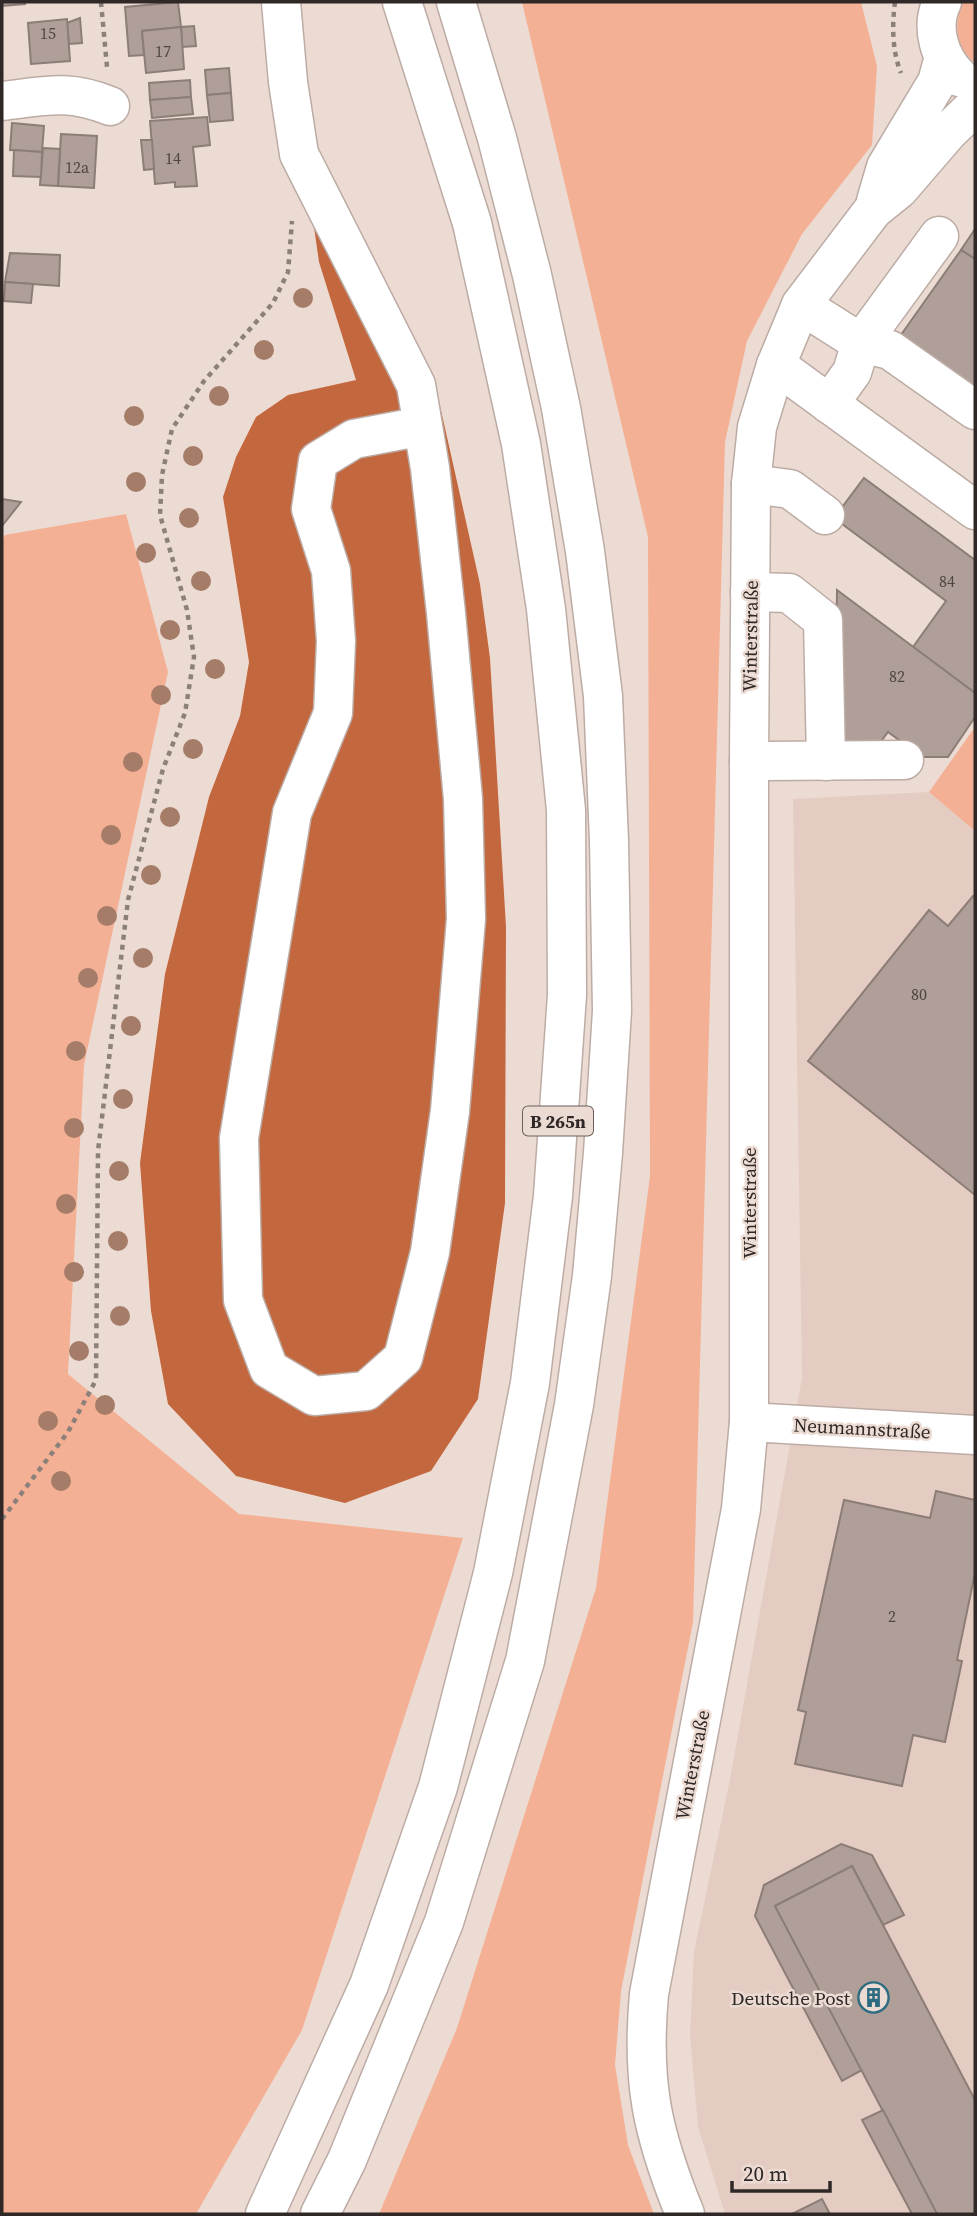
<svg xmlns="http://www.w3.org/2000/svg" width="977" height="2216" viewBox="0 0 977 2216" font-family="'Source Serif 4',serif">
<rect width="100%" height="100%" fill="#ecdbd3"/>
<polygon fill="#e5ccc2" points="929,792 975,831 975,2214 725,2214 698,2127 690,2035 694,1952 730,1779 802,1377 793,799"/>
<g fill="#f4b094">
<polygon points="522,2 861,2 877,66 872,145 802,234 747,341 725,442 693,1622 621,1991 615,2065 628,2145 654,2214 379,2214 457,2028 596,1588 650,1176 648,537"/>
<path d="M963 2H975V63C955 48 953 23 963 2Z"/>
<polygon points="126,514 168,672 84,1065 68,1374 239,1514 463,1538 302,2030 196,2214 2,2214 2,540 5,535"/>
<polygon points="975,727 975,831 929,792"/>
</g>
<polygon fill="#c3683e" points="345,207 436,388 480,584 490,658 506,927 505,1203 478,1399 431,1471 345,1503 236,1476 168,1404 151,1311 140,1163 165,974 209,797 240,716 249,662 223,497 236,457 256,417 288,395 356,380 319,262 313,220"/>
<g fill="#af9f98" stroke="#8c7d76" stroke-width="2">
<polygon points="2,2 25,2 25,4 2,6"/>
<polygon points="178,2 181,27 142,31 144,55 129,56 125,7"/>
<polygon points="80,18 82,43 69,44 67,23"/>
<polygon points="67,19 70,61 31,64 28,23"/>
<polygon points="194,26 196,46 182,47 181,27"/>
<polygon points="181,27 184,69 146,73 142,31"/>
<polygon points="229,68 231,93 207,95 205,70"/>
<polygon points="190,80 191,97 150,100 149,83"/>
<polygon points="231,93 233,120 210,122 207,95"/>
<polygon points="191,97 193,114 152,118 150,100"/>
<polygon points="207,117 210,145 193,147 197,186 175,187 175,182 155,184 150,121"/>
<polygon points="12,123 44,126 42,152 10,150"/>
<polygon points="61,134 97,136 94,188 58,186"/>
<polygon points="141,140 152,140 154,169 144,170"/>
<polygon points="43,148 60,149 58,186 40,185"/>
<polygon points="14,150 42,152 41,177 13,176"/>
<polygon points="975,229 975,259 961,250"/>
<polygon points="961,250 975,259 975,397 896,342"/>
<polygon points="10,253 60,255 59,286 5,282"/>
<polygon points="5,282 33,284 31,303 4,301"/>
<polygon points="864,478 975,560 975,693 913,647 946,601 834,518"/>
<polygon points="2,499 21,502 2,526"/>
<polygon points="837,590 975,693 975,717 948,757 908,757 907,746 888,732 877,747 841,747 836,657"/>
<polygon points="973,896 975,898 975,1195 808,1061 929,910 948,926"/>
<polygon points="936,1491 975,1500 975,1573 957,1660 962,1661 945,1742 913,1735 902,1786 795,1764 806,1712 798,1710 844,1500 930,1518"/>
<polygon points="841,1844 872,1855 904,1915 883,1925 852,1866 775,1906 862,2070 842,2081 755,1916 764,1885"/>
<polygon points="852,1866 975,2100 975,2214 937,2214 775,1906"/>
<polygon points="883,2110 937,2214 912,2214 862,2120"/>
<polygon points="822,2199 830,2214 792,2214"/>
</g>
<g fill="none" stroke-linecap="round" stroke-linejoin="round">
<defs>
<g id="minor">
<polyline points="281,2 288,82 299,154 416,385 430,468 446,613 463,799 466,919 450,1111 430,1252 403,1358 366,1391 314,1396 269,1369 243,1300 239,1138 292,813 333,713 336,641 331,571 311,509 318,461 354,439 423,426"/>
<path d="M942 2C930 27 939 58 959 77"/>
<path d="M2 101C45 96 68 89 110 106"/>
<polyline points="876,201 886,167 937,82 944,57"/>
<polyline points="801,305 861,343 890,350 975,410"/>
<polyline points="776,365 975,510"/>
<polyline points="829,404 852,372 861,343 939,236"/>
<polyline points="751,484 790,489 825,515"/>
<polyline points="750,592 789,593 823,620 826,761"/>
<polyline points="749,761 904,760"/>
<polyline points="749,1422 975,1435"/>
<path d="M685 2214C652 2133 641 2082 649 1994L741 1509 749 1422V761L751 484 757 427 776 365 801 305 873 210 899 189 948 132 975 106"/>
</g>
<g id="major">
<polyline points="265,2214 369,1985 438,1787 493,1573 530,1383 553,1196 567,995 566,810 546,609 521,444 472,223 402,2"/>
<polyline points="320,2214 347,2160 444,1922 525,1661 574,1405 592,1276 603,1153 612,1011 609,841 603,696 585,551 561,408 532,275 497,138 456,2"/>
</g>
</defs>
<use href="#minor" stroke="#bcaca5" stroke-width="41"/>
<use href="#major" stroke="#bcaca5" stroke-width="41"/>
<g stroke="#8c807b" stroke-width="4.5" stroke-dasharray="5 5" stroke-linecap="butt">
<polyline points="101,2 107,67"/>
<path d="M895 2C892 25 892 51 901 73"/>
<polyline points="2,1519 68,1432 96,1380 98,1151 128,900 163,769 185,713 194,657 187,610 160,515 162,475 172,429 204,381 273,303 288,272 292,221"/>
</g>
<use href="#minor" stroke="#fff" stroke-width="38"/>
<use href="#major" stroke="#fff" stroke-width="38"/>
</g>
<g fill="#a57c68">
<circle cx="303" cy="298" r="10"/>
<circle cx="264" cy="350" r="10"/>
<circle cx="219" cy="396" r="10"/>
<circle cx="134" cy="416" r="10"/>
<circle cx="193" cy="456" r="10"/>
<circle cx="136" cy="482" r="10"/>
<circle cx="189" cy="518" r="10"/>
<circle cx="146" cy="553" r="10"/>
<circle cx="201" cy="581" r="10"/>
<circle cx="170" cy="630" r="10"/>
<circle cx="215" cy="669" r="10"/>
<circle cx="161" cy="695" r="10"/>
<circle cx="193" cy="749" r="10"/>
<circle cx="133" cy="762" r="10"/>
<circle cx="170" cy="817" r="10"/>
<circle cx="111" cy="835" r="10"/>
<circle cx="151" cy="875" r="10"/>
<circle cx="107" cy="916" r="10"/>
<circle cx="143" cy="958" r="10"/>
<circle cx="88" cy="978" r="10"/>
<circle cx="131" cy="1026" r="10"/>
<circle cx="76" cy="1051" r="10"/>
<circle cx="123" cy="1099" r="10"/>
<circle cx="74" cy="1128" r="10"/>
<circle cx="119" cy="1171" r="10"/>
<circle cx="66" cy="1204" r="10"/>
<circle cx="118" cy="1241" r="10"/>
<circle cx="74" cy="1272" r="10"/>
<circle cx="120" cy="1316" r="10"/>
<circle cx="79" cy="1351" r="10"/>
<circle cx="105" cy="1405" r="10"/>
<circle cx="48" cy="1421" r="10"/>
<circle cx="61" cy="1481" r="10"/>
</g>
<defs>
<symbol id="building-ring" viewBox="-11 -11 22 22"><circle r="9.5" fill="#ecdbd3" stroke="#2c6b80" stroke-width="1.5"/><path d="M-4-6H4V6H1V3H-1V6H-4ZM-2.5-4.3h1.7v1.8h-1.7ZM.8-4.3h1.7v1.8H.8ZM-2.5-1h1.7V.8h-1.7ZM.8-1h1.7V.8H.8Z" fill="#2c6b80"/></symbol>
</defs>
<g fill-rule="evenodd">
<use href="#building-ring" x="856" y="1980" width="35" height="35"/>
</g>
<g text-anchor="middle" dominant-baseline="central" stroke-width="5" stroke-linejoin="round" paint-order="stroke">
<g font-size="16" fill="#4f4642">
<text x="48" y="33">15</text>
<text x="163" y="51">17</text>
<text x="173" y="158">14</text>
<text x="77" y="167">12a</text>
<text x="947" y="581">84</text>
<text x="897" y="676">82</text>
<text x="919" y="994">80</text>
<text x="892" y="1616">2</text>
</g>
<rect fill="#ecdbd3" stroke="#685e5a" stroke-width="2" x="523" y="1106.5" width="70" height="29" rx="5"/>
<g font-size="18" font-weight="bold" fill="#2f2826">
<text x="558" y="1121">B 265n</text>
</g>
<g font-size="19" fill="#2f2826" stroke="#ecdbd3">
<text transform="translate(750 636) rotate(-89)">Winterstraße</text>
<text transform="translate(749 1203) rotate(-90)">Winterstraße</text>
<text transform="translate(862 1428) rotate(3)">Neumannstraße</text>
<text transform="translate(692 1765) rotate(-79)">Winterstraße</text>
</g>
<g font-size="19" fill="#2f2826" stroke="#ecdbd3" text-anchor="end">
<text x="850" y="1998">Deutsche Post</text>
</g>
</g>
<rect width="977" height="2216" fill="none" stroke="#2f2826" stroke-width="7"/>
<path d="M732 2181v10h98v-10" fill="none" stroke="#2f2826" stroke-width="3.5"/>
<text x="743" y="2181" font-size="21" fill="#2f2826" stroke="#ecdbd3" stroke-width="5" paint-order="stroke">20 m</text>
</svg>
